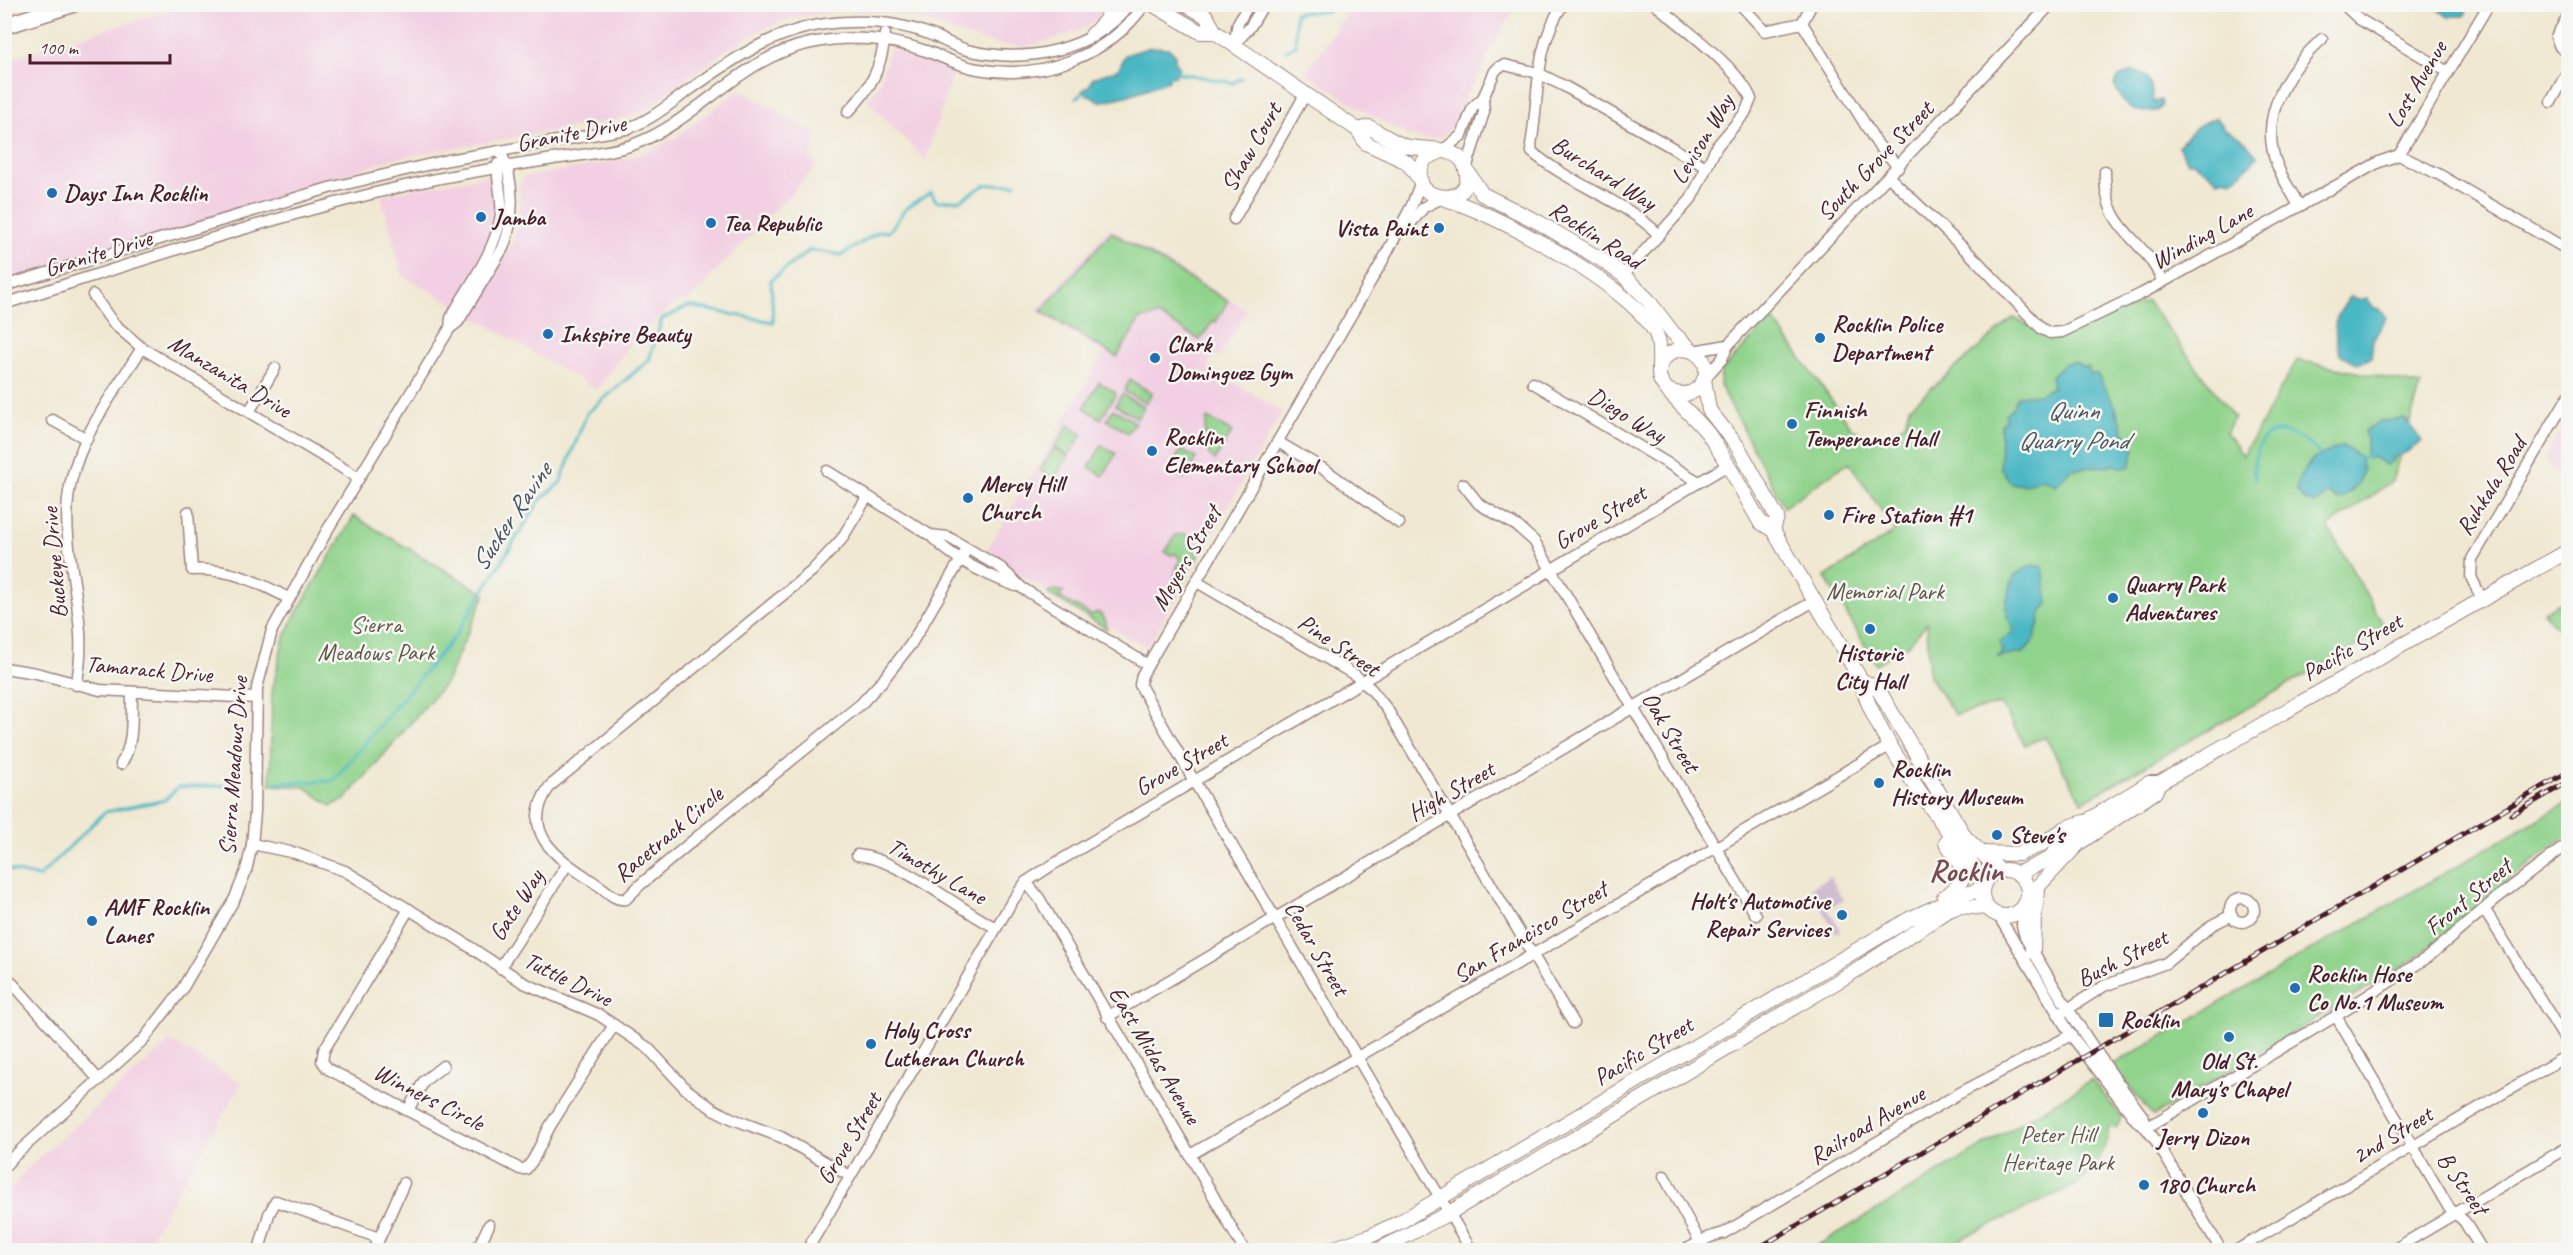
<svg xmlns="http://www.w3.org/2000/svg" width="2573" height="1255" viewBox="0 0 2573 1255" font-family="Caveat,sans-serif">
<rect width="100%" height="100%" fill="#f6f6f2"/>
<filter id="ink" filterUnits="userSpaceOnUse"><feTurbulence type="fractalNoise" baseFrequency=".0167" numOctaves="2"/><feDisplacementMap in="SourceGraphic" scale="12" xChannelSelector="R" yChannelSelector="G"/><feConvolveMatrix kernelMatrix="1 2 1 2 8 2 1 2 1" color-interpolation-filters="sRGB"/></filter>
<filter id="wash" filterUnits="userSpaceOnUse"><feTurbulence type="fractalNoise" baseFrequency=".008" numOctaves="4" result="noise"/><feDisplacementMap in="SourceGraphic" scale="24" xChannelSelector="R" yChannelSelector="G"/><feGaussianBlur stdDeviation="1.35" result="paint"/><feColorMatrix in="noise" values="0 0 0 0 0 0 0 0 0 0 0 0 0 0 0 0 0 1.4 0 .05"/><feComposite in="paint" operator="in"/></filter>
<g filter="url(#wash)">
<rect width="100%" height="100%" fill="#f0e8d2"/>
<g fill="#f2cfe2">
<polygon points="189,4 1102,4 1103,7 1101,15 1087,27 1058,38 1024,47 997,44 956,33 931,23 899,14 852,10 798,16 763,29 724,51 644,111 625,118 391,159 5,293 4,61"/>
<polygon points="1347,4 1517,4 1517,5 1490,50 1480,73 1460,106 1452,127 1443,135 1428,140 1407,135 1369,114 1306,73 1343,18"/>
<polygon points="891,46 955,68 925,160 867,100 880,82"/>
<polygon points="739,90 816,134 811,159 817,166 688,301 677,302 630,343 597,390 472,316 513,243 520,206 519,186 524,177 608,163 642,154 675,138"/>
<polygon points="504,173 507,205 501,241 463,309 403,276 381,195"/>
<polygon points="1109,228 1247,310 1220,356 1213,356 1207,366 1282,412 1147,648 984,555 1104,353 1036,311"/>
<polygon points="2568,418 2568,488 2545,458"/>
<polygon points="170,1041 242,1083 143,1250 5,1250 5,1197 26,1170"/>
</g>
<polygon fill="#cfbdd0" points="1830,877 1844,900 1828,909 1841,931 1836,933 1810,888"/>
<g fill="#90d38c" stroke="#6d795c" stroke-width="1.5">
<polygon points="1111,232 1228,301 1216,322 1213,321 1200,340 1158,315 1139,320 1117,357 1041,311"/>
<polygon points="2147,301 2234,417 2226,433 2243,455 2297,360 2421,385 2392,481 2328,527 2386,629 2082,802 2045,737 2025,745 2001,704 1955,715 1929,676 1927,623 1908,645 1876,664 1825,577 1895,531 1849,462 1784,507 1720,385 1721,371 1772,318 1851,427 1867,438 1881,441 1905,424 1909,408 2013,318 2055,337"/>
<polygon points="1130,380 1152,393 1145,403 1124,391"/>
<polygon points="1099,382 1116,393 1101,419 1084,408"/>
<polygon points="1122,394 1144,407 1137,418 1115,405"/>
<polygon points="1113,409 1135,422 1128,433 1107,420"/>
<path d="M1207 418 1232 432 1215 460C1202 451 1204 432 1207 418Z"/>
<polygon points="1068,425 1082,434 1069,456 1055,447"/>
<polygon points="1102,445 1116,454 1103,476 1089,467"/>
<polygon points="1054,448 1068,457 1054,479 1040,470"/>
<polygon points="1181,450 1196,458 1185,479 1169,470"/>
<polygon points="354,516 485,594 446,682 345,800 331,806 305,787 270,785 272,692 283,641 294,617"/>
<path d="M1185 534 1194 540 1196 553 1199 556 1195 563 1192 562 1185 573 1187 576 1185 580 1179 582V589L1172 601 1166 598C1176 586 1174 572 1180 559L1176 554 1171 555 1165 552 1176 535Z"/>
<path d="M1055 590 1064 592 1059 597 1091 615 1097 612C1104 616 1107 621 1107 629L1047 593Z"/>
<polygon points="2568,598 2568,641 2543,611"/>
<polygon points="2568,802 2568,834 2494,892 2467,918 2400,969 2153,1116 2112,1065"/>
<path d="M2092 1080 2121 1117 2117 1128 2109 1127C2106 1151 2097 1169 2078 1184L1937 1250H1810Z"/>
</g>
<g fill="#49b7c4" stroke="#4a6b78" stroke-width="1.5">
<polygon points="2433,5 2468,5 2465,16 2447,16"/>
<polygon points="1151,47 1168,48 1175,54 1175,61 1179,67 1175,76 1168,78 1169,81 1126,96 1099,102 1082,91 1089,86 1093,78 1119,69 1125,55"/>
<path d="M2132 71C2150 73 2152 86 2153 102L2161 100 2162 106 2157 111C2129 113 2127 110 2114 85L2119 77Z"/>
<path d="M2217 118 2225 129 2245 141 2258 157 2237 177 2230 180 2225 178 2218 181C2211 172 2201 170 2193 162H2188L2178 147C2190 133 2198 122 2217 118Z"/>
<path d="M2351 296 2359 301 2367 298 2373 307 2383 311 2386 318 2373 341 2371 358 2357 364 2340 354C2333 324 2331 322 2351 296Z"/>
<path d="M2075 362 2082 367H2088L2091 374H2097L2116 407C2116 416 2129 442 2135 449L2130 466 2123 468 2115 465 2071 469 2056 485 2042 479 2024 485 2011 483 2000 467 2001 424 2006 419 2005 414 2012 409 2017 396 2040 394 2053 387 2051 376 2066 363Z"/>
<polygon points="2405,419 2422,441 2401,456 2392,457 2394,460 2386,465 2373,457 2369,459 2366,456 2367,438 2364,432 2380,421"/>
<path d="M2343 446 2360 457 2363 470 2359 483 2342 499 2338 500 2329 493 2315 504 2303 499 2296 489C2305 459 2316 456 2343 446Z"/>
<path d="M2032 565 2043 567 2048 604 2042 610 2035 638 2024 653 1998 657 2002 651 2000 641 2012 633 2013 628 2006 615 2009 610 2005 608C2006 602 2012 578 2015 575 2020 571 2027 568 2032 565Z"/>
</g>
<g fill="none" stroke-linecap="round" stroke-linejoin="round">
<g stroke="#49b7c4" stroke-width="3">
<polyline points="1286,50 1296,45 1295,13 1329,11 1333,4"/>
<polyline points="1175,72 1233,83 1241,78"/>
<polyline points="1076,98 1086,91"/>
<polyline points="2360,457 2367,457"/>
<path d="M2255 479C2253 468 2254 462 2257 451 2269 416 2302 436 2320 454"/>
<polyline points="275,783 333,781 455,636 540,500 560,483 587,413 649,360 662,319 689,306 773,322 771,280 810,250 842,255 880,231 889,232 906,208 931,192 936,201 960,200 985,185 1015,184"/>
<polyline points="4,869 39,877 105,812 165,800 178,787 237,785"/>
</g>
</g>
</g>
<g filter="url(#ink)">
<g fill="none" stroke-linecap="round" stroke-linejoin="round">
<defs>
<g id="minor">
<path d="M1563 4C1533 50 1540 94 1531 145L1532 152C1571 185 1623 199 1659 235"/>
<polyline points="1740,4 1765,31 1802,23 1812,4"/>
<polyline points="2343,4 2359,19 2448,72"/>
<polyline points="2568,16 2556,37 2560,47 2568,52"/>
<polyline points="1802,23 1878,145 1899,167"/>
<polyline points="1234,44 1238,23 1249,4"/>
<polyline points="1234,45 1250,27 1264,4"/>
<polyline points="2551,102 2568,71"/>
<path d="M848 112C871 88 882 67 885 34"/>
<polyline points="1442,151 1462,135 1473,107 1483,98 1495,71 1499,67 1505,65 1538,73 1564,86 1706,167"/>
<polyline points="2399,155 2489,4"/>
<polyline points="1466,169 1484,112 1483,98"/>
<path d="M2105 171C2104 234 2142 233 2163 282"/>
<polyline points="1889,177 1976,260 2042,329 2050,333 2062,332 2143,293 2379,162 2399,155 2440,175 2568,250"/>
<polyline points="1421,181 1412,205 1383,260 1142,675 1140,685 1194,781 1471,1250"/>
<path d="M2299 206C2290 189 2277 171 2273 152 2263 108 2291 67 2322 39"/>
<polyline points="1234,219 1305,95"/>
<polyline points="1405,230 1424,207 1442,198"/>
<path d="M1623 275 1691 199 1717 146 1745 113 1751 99C1740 69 1681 26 1655 4"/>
<path d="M4 286 329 188 448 160 626 129C650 121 668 105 688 91 738 55 785 23 849 22 877 21 907 25 934 36 945 41 956 47 967 50 1024 64 1093 52 1130 4"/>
<polyline points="93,295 113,323 142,348 359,478"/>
<path d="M4 304C138 262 273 216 409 185 459 173 510 166 560 158 584 154 609 153 632 145 698 121 740 57 811 43 849 35 889 38 926 51 943 57 959 66 978 69 1040 81 1109 56 1145 4"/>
<path d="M450 328 451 318C468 286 496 252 501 214 503 197 496 180 498 164"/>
<polyline points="1693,351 1728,345"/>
<polyline points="1704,379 1722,359 1728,345 2051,4"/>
<polyline points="1533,383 1699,482"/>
<polyline points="249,412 275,368"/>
<polyline points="52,420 87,439"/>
<polyline points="1278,442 1327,471 1399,523"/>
<path d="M827 471 930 535C952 558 986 575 1016 586"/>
<polyline points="1463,484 1479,504 1517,526 1534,541 1756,915"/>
<path d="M867 497 841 540 812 571 550 786C515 835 563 861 598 885 608 891 614 901 626 899L640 885 721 817 861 704 883 680 911 644 964 554"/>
<path d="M188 512 192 570C229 568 256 581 288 598"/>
<polyline points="930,535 948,537 1001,568 1022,588 1148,665"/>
<polyline points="1197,582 1355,675 1371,689 1387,709 1573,1023"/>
<polyline points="2482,599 2471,577 2472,559 2568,397"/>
<polyline points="4,668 36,673 100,690 256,698"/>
<path d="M76 685C91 622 62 562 68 499 74 443 113 394 142 348"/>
<path d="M121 764C135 743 131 715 132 692"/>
<polyline points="252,844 295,853 345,871 458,939 524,983 599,1015 648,1048 686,1089 713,1109 733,1119 781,1137 850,1176"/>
<path d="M857 855C899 859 956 907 996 928"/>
<polyline points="1026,882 1039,898 1190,1155 1244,1250"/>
<circle cx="2242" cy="910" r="12"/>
<path d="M2024 907 2022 925 2025 937C2061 1001 2100 1060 2144 1118L2146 1127"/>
<polyline points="409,909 324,1050 322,1061 328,1069 520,1169 526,1169 533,1160 550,1126 614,1025"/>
<polyline points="2485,910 2568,1044"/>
<polyline points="1998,915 2071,1035 2136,1120 2146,1128 2156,1141 2221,1250"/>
<polyline points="500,968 567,865"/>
<polyline points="5,975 99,1080"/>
<polyline points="2063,1012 2104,986 2166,963 2212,925 2232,915"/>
<polyline points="2336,1016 2449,1208 2464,1221 2482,1250"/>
<polyline points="1107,1017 1814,601"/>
<polyline points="408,1110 424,1081 443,1066"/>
<polyline points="2146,1128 2336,1016 2428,957 2497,898 2568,844"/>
<polyline points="1190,1155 1891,745"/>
<path d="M4 1167 13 1157 143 1040 181 991 235 898 246 871 252 845 255 812 257 688 272 630 328 529 450 328 458 322 503 248C515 219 515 179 500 151"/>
<polyline points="1664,1176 1700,1242"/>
<polyline points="259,1250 269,1214 276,1201 379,1238"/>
<polyline points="374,1250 404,1183"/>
<polyline points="477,1250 489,1225"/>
<polyline points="807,1250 1011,903 1026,882 1049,867 1728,465"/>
<polyline points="1685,1250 1710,1237 1724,1233 1958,1094 2071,1035"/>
<polyline points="2237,1250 2568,1055"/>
<polyline points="2393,1250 2568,1147"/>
</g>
<g id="major">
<polyline points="1152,4 1200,32 1215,32"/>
<polyline points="1185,4 1206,16 1215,32 1358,130 1366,143 1407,162 1421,181"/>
<polyline points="1092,35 1106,20 1110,4"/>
<path d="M1358 130 1369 127C1380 133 1390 140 1402 145 1421 152 1460 143 1466 169 1478 213 1396 201 1426 158L1442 151"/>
<polyline points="1466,169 1482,194 1540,223 1602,260 1623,275 1648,300 1673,333 1693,351"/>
<path d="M1442 198C1494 212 1629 285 1655 332 1661 342 1659 357 1659 368"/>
<polyline points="1704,379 1709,410 1738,447 1777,517 1773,530"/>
<path d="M1670 391C1700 405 1720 366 1694 352 1676 343 1654 360 1660 379 1666 394 1698 419 1709 435 1728 462 1743 493 1760 522L1773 530 1861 680C1870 723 1918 790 1945 827 1958 845 1974 863 1982 884"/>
<polyline points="1861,680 1878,689 1965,837 1999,870"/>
<polyline points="1980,853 2019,854 2042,844 2066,828 2084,822"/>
<circle cx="2005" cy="893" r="23"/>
<polyline points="2017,874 2047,860 2092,818 2149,783 2159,783 2568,551"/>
<polyline points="2030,895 2079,843 2155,792 2159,783"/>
<path d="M1944 897C1975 877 1962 868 1946 842"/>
<polyline points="2033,952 2034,915 2038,892"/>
<polyline points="1328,1250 1368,1237 1400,1222 1909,919 1964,894 1981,890"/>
<polyline points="1379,1250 1449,1213 1611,1117 1855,971 1949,910 1960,906 1987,908"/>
</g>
<polyline id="highway" points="4,26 73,4"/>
</defs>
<use href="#minor" stroke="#9d847e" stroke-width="13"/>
<use href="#major" stroke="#9d847e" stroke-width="16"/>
<use href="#highway" stroke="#9d847e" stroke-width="19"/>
<use href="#minor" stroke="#fff" stroke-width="10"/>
<use href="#major" stroke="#fff" stroke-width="14"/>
<use href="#highway" stroke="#fff" stroke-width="16"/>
<defs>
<g id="rail">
<polyline points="2511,815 2568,782"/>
<polyline points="1755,1250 2568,772"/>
</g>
</defs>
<use href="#rail" stroke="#4a1f2b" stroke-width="5"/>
<use href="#rail" stroke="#f6f6f2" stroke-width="3" stroke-dasharray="9" stroke-linecap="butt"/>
</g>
</g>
<g fill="#1f6fb2" stroke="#f6f6f2" stroke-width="2">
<circle cx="52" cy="193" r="6"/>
<circle cx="481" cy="217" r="6"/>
<circle cx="711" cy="223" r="6"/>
<circle cx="1439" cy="228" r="6"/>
<circle cx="548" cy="334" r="6"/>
<circle cx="1820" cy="338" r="6"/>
<circle cx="1155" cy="358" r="6"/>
<circle cx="1792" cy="424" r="6"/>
<circle cx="1152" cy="451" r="6"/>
<circle cx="968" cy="498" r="6"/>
<circle cx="1829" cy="515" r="6"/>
<circle cx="2113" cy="598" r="6"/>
<circle cx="1870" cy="629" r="6"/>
<circle cx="1879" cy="783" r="6"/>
<circle cx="1997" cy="835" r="6"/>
<circle cx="1842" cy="915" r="6"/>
<circle cx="92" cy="921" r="6"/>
<circle cx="2295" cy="988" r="6"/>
<rect x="2098" y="1012" width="16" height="16" rx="3"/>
<circle cx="2229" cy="1037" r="6"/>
<circle cx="871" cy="1044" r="6"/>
<circle cx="2203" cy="1113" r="6"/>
<circle cx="2144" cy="1185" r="6"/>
</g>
<g text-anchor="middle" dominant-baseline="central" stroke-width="5" stroke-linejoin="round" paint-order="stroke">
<g font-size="24" fill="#4a1f2b" stroke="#f6f6f2">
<text transform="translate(2416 84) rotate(-59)">Lost Avenue</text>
<text transform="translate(571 133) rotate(-11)">Granite Drive</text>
<text transform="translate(1702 139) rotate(-59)">Levison Way</text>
<text transform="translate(1251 147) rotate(-60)">Shaw Court</text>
<text transform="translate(1875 161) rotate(-46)">South Grove Street</text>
<text transform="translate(1604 173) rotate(32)">Burchard Way</text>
<text transform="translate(1596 235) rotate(33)">Rocklin Road</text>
<text transform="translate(2202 236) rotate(-29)">Winding Lane</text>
<text transform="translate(98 253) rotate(-17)">Granite Drive</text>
<text transform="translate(230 376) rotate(31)">Manzanita Drive</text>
<text transform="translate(1627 415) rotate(31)">Diego Way</text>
<text transform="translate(2491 486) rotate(-58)">Ruhkala Road</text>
<text transform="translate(1600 517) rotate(-31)">Grove Street</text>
<text transform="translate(1186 558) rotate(-60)">Meyers Street</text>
<text transform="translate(54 563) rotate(-95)">Buckeye Drive</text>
<text transform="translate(1339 645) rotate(34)">Pine Street</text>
<text transform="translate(2352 647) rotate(-30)">Pacific Street</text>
<text transform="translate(149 669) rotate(5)">Tamarack Drive</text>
<text transform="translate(1671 732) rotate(59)">Oak Street</text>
<text transform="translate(1181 764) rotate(-30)">Grove Street</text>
<text transform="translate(233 766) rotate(-86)">Sierra Meadows Drive</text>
<text transform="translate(1451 791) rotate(-30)">High Street</text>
<text transform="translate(668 834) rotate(-40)">Racetrack Circle</text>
<text transform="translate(937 871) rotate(30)">Timothy Lane</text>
<text transform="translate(2468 897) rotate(-40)">Front Street</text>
<text transform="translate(516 905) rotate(-57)">Gate Way</text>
<text transform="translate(1530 932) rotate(-31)">San Francisco Street</text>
<text transform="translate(1317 948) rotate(60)">Cedar Street</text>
<text transform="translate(2122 958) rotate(-27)">Bush Street</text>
<text transform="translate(568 979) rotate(26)">Tuttle Drive</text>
<text transform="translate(1643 1051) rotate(-31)">Pacific Street</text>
<text transform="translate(1155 1055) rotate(59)">East Midas Avenue</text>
<text transform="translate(429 1097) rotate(27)">Winners Circle</text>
<text transform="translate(1867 1125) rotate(-31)">Railroad Avenue</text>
<text transform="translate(2392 1135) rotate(-31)">2nd Street</text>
<text transform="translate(849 1138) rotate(-59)">Grove Street</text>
<text transform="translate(2463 1183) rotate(55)">B Street</text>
</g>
<g font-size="24" font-weight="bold" fill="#4a1f2b" stroke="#f6f6f2" text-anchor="start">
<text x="64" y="193">Days Inn Rocklin</text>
<text x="493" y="217">Jamba</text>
<text x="723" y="223">Tea Republic</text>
<text x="1427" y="228" text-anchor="end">Vista Paint</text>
<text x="1832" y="324">Rocklin Police<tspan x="1832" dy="28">Department</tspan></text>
<text x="560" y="334">Inkspire Beauty</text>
<text x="1167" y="344">Clark<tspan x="1167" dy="28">Dominguez Gym</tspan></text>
<text x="1804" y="410">Finnish<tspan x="1804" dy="28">Temperance Hall</tspan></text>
<text x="1164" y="437">Rocklin<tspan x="1164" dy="28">Elementary School</tspan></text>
<text x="980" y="484">Mercy Hill<tspan x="980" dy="28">Church</tspan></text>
<text x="1841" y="515">Fire Station #1</text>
<text x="2125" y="584">Quarry Park<tspan x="2125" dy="28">Adventures</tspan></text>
<text x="1870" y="653" text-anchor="middle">Historic<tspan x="1870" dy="28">City Hall</tspan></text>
<text x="1891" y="769">Rocklin<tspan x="1891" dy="28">History Museum</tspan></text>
<text x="2009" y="835">Steve's</text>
<text x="1830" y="901" text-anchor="end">Holt's Automotive<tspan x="1830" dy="28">Repair Services</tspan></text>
<text x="104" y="907">AMF Rocklin<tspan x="104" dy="28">Lanes</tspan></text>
<text x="2307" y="974">Rocklin Hose<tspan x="2307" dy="28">Co No.1 Museum</tspan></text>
<text x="2120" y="1020">Rocklin</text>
<text x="883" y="1030">Holy Cross<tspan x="883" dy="28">Lutheran Church</tspan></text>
<text x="2229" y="1061" text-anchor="middle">Old St.<tspan x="2229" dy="28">Mary's Chapel</tspan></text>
<text x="2203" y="1137" text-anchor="middle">Jerry Dizon</text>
<text x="2156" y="1185">180 Church</text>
</g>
<g font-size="24" fill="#5f5548" stroke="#f6f6f2">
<text x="1885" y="591">Memorial Park</text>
<text x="376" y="624">Sierra<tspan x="376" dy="28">Meadows Park</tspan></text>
<text x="2058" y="1134">Peter Hill<tspan x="2058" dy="28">Heritage Park</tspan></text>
</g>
<g font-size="26" font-style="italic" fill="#4a5461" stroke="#f6f6f2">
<text x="2073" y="410">Quinn<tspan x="2073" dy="30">Quarry Pond</tspan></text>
<text transform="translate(511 517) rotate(-56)">Sucker Ravine</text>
</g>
<g font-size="30" font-weight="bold" fill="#7a4b53" stroke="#f6f6f2">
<text x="1966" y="871">Rocklin</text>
</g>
</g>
<rect width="2573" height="1255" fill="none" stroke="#f6f6f2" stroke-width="24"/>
<path d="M30 54v9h140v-9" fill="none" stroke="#4a1f2b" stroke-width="3"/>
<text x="39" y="54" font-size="18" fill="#4a1f2b" stroke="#f6f6f2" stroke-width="4.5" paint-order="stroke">100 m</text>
</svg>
